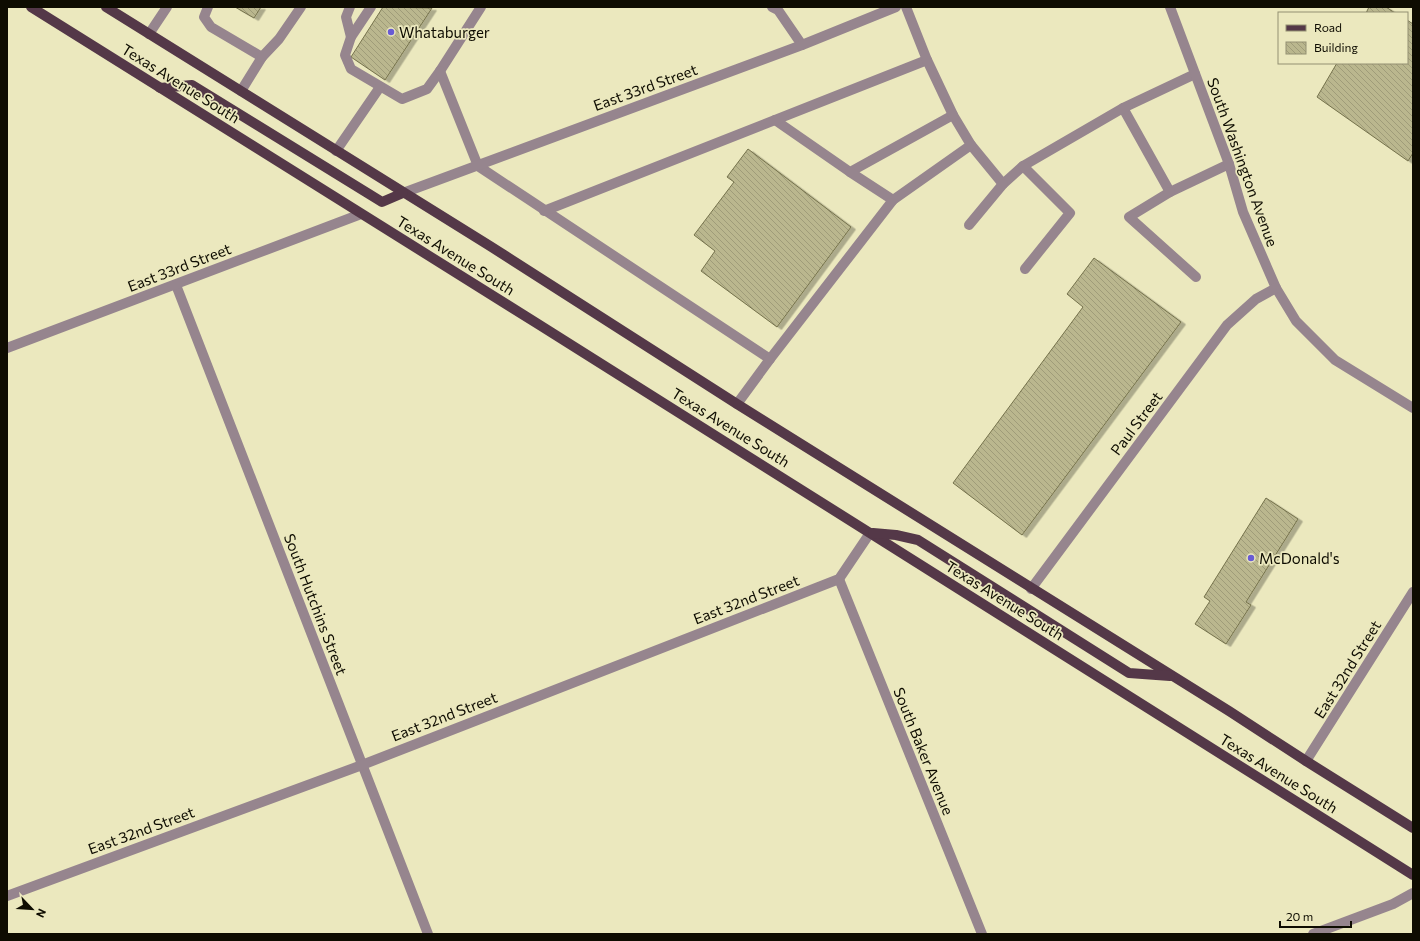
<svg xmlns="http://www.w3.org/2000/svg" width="1420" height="941" viewBox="0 0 1420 941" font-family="Commissioner,sans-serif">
<defs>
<pattern id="building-back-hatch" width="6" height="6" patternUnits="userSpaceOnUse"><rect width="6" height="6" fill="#bab78e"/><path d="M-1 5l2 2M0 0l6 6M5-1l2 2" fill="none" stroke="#9f9c79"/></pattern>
<filter id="shadow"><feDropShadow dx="4.5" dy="2.5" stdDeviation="0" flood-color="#0004"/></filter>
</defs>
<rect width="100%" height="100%" fill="#ebe8be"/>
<g fill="url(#building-back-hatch)" stroke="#75724c" filter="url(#shadow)">
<polygon points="235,7 261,7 254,18"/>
<polygon points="383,7 432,8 385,80 351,57"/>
<polygon points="1369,7 1386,7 1395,13 1366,13"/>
<polygon points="1407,20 1413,24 1413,153 1408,161 1317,97 1337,63 1407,63"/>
<polygon points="748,149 851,227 777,327 701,271 715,251 694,235 734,182 727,177"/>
<polygon points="1094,258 1181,322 1022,535 953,483 1083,307 1067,294"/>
<polygon points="1266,498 1298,519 1246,602 1251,605 1226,644 1195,624 1210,601 1204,597"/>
</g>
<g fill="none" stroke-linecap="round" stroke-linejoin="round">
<g stroke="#96858e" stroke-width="10">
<polyline points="208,7 204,17 211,27 262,57 241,91"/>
<polyline points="350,7 346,17 351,37"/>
<polyline points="371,7 351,37 345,55 351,69 402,99 427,89 440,71 481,7"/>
<polyline points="149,34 167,7"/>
<polyline points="262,57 279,39 301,7"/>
<polyline points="440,71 478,166 770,359"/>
<polyline points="1123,108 1170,192 1229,164"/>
<polyline points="775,120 850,172 953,115"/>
<polyline points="971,145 1003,184 1023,166 1123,108 1195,74"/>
<polyline points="336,151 380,87"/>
<polyline points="1023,166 1070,213 1025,269"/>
<polyline points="850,172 893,200"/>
<polyline points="1170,192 1129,217 1196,277"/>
<polyline points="544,211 927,60"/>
<polyline points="969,225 1003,184"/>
<polyline points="737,404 770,359 893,200 971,145 953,115 927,60 906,7"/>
</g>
<g stroke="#96858e" stroke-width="10">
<polyline points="772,7 778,10 802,45"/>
<polyline points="1170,7 1229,164 1243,212 1276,288 1296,321 1335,360 1413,408"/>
<polyline points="403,193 802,45 896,7"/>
<polyline points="176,285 428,934"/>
<polyline points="7,348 361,214"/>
<polyline points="839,579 982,934"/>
<polyline points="1031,589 1227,325 1256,299 1276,288"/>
<polyline points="1306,761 1413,592"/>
<polyline points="1313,934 1393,904 1413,893"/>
</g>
<polyline stroke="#96858e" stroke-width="10" points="7,896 362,765 839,579 870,533"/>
<g stroke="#543848" stroke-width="10">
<polyline points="31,7 538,324 1413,875"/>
<polyline points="106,7 490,246 737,404 1229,711 1306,761 1413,828"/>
<polyline points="160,88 192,85 382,202 403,193"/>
<polyline points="873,533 896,535 918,540 1129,673 1170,676"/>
</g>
</g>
<g fill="#695bd4" stroke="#ebe8be" stroke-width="1.5">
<circle cx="391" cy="32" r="4"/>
<circle cx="1251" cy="558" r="4"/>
</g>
<g text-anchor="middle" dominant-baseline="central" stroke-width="3.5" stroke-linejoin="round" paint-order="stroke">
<g font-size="15" fill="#0e0c01" stroke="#ebe8be" text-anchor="start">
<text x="399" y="32">Whataburger</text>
<text x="1259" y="558">McDonald's</text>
</g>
<g font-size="15" fill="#0e0c01" stroke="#ebe8be">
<text transform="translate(181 83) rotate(32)">Texas Avenue South</text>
<text transform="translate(645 87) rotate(-20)">East 33rd Street</text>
<text transform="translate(1243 162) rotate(70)">South Washington Avenue</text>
<text transform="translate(456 255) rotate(32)">Texas Avenue South</text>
<text transform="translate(179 267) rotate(-21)">East 33rd Street</text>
<text transform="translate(1136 423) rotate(-53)">Paul Street</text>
<text transform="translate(731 427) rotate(32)">Texas Avenue South</text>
<text transform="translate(746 599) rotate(-21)">East 32nd Street</text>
<text transform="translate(1005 600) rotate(32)">Texas Avenue South</text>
<text transform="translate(316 604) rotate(69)">South Hutchins Street</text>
<text transform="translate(1347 669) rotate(-58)">East 32nd Street</text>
<text transform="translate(444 716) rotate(-21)">East 32nd Street</text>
<text transform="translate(924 751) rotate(68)">South Baker Avenue</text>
<text transform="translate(1279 773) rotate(32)">Texas Avenue South</text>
<text transform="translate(141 830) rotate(-20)">East 32nd Street</text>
</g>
</g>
<rect width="1420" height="941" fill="none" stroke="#0e0c01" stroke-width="16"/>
<rect x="1278" y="12" width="130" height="52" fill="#ebe8be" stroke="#939072"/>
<rect x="1286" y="25" width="20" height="6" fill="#543848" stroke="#939072"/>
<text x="1314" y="32" font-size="12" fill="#0e0c01">Road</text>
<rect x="1286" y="42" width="20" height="12" fill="url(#building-back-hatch)" stroke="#939072"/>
<text x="1314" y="52" font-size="12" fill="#0e0c01">Building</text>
<g transform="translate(32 909) rotate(115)" stroke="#ebe8be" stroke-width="3" paint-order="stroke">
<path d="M0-3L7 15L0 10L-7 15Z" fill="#0e0c01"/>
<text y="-6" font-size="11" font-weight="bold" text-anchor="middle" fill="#0e0c01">N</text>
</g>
<path d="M1280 921v6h71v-6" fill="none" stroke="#0e0c01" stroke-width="2"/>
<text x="1286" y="921" font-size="12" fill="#0e0c01" stroke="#ebe8be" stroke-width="3" paint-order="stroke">20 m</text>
</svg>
